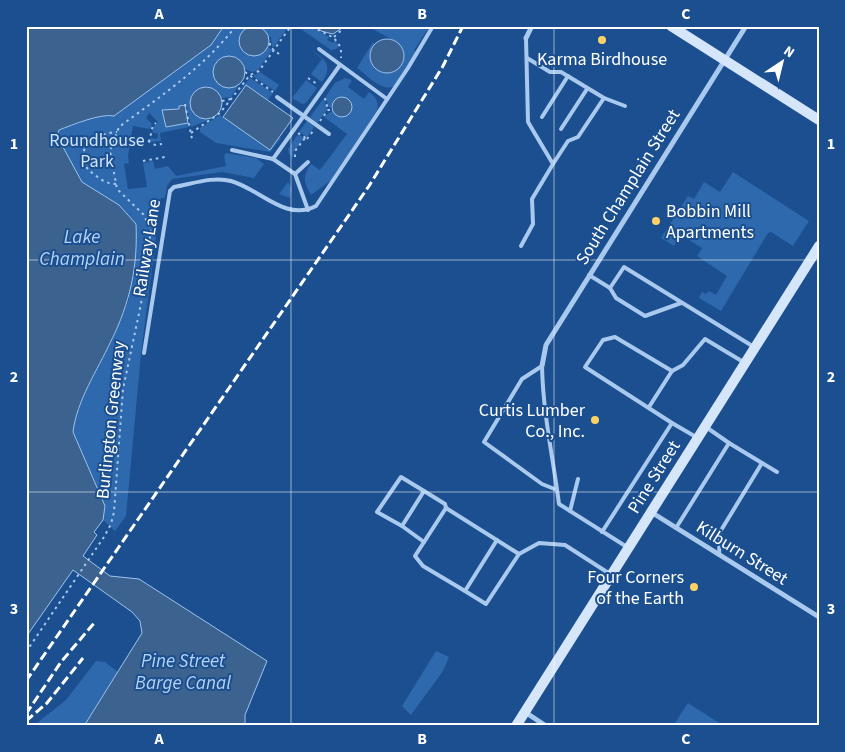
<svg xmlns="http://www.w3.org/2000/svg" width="845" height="752" viewBox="0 0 845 752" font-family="'Source Sans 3',sans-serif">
<rect width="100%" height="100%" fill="#1b4f8f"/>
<g fill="#2e69ad">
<path d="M224 26H250L248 27 246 53 254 55 268 47 272 50 258 70 253 72 244 69 238 59 220 86 229 88 239 85 231 97 221 98 219 94 207 120 211 119 191 127 186 103 179 106 180 109 162 110 166 127 188 123 189 127 160 133 161 141 151 142V138L157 139 158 134 152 132 154 126 158 122 149 113 146 118 152 124 150 129 133 126 128 156 129 163 124 164 128 189 147 187 143 163 153 161 155 169 168 166 176 176 226 166 224 156 226 153 256 158 264 164 254 178 222 172 172 179 167 186 165 198H161L141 354 126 516 115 531 103 520 105 506 73 432 75 420 84 394 112 340 129 299 119 205 82 182 57 136 59 130C73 125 101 113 114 116L211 45Z"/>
<polygon points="259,26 289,26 274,47 272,47 271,37 269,37"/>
<polygon points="293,26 310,26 329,37 327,40 333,43 335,40 339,46 336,49 331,50 298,27 296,29"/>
<path d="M374 26H430L414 50 417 53 395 86C382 93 367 75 357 68L373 42 375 44 371 49 381 73H392L403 62C407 41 386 38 373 29Z"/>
<path d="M312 50C326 60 333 66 322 82L311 74 322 59Z"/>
<polygon points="260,72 279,85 275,91 253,76"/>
<polygon points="250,78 273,93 268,100 246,85 240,90"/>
<path d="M345 78 352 80 348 87 364 99 369 92C376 97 379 102 377 110L334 178 311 195C304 183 302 176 311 164L320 170 347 134 324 117 333 110 337 116 331 105V108L328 106 326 96 335 83Z"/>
<polygon points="306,80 317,88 306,103 302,104 292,98"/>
<polygon points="324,98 327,110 317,123 310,117"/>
<polygon points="220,115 270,150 280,137 281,138 270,152 216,143 200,132 200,128"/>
<polygon points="307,121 314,127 307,137 299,132"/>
<polygon points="298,134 304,138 293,153 293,158 289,154 288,149"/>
<polygon points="733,172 809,221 793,246 771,232 768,233 721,311 699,298 702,292 706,294 709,291 716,295 727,276 697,256 702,248 681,235 674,246 661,238 688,196 694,199 704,182 720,192"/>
<polygon points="288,182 292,189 290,198 279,194"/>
<polygon points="436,651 449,657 443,671 411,715 402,706"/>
<polygon points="96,661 105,662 118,672 84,726 33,726 66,700"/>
<polygon points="688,703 724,726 673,726"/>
</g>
<g fill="#3c6290" stroke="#9cc4f0">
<path d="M26 26H224L211 45 114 116C101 113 72 125 59 130L57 136 82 182 119 205 136 224C138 266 130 303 111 341 97 371 77 400 73 432L105 506 103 520 94 532 97 535 83 556 110 576 139 579 267 661 245 715V726H84L142 633 140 621 132 612 73 570 26 637Z"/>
<polygon points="317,26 345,26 333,34 321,31"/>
<circle cx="254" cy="41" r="15"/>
<circle cx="387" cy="56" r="17"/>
<circle cx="229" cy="72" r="16"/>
<polygon points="246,85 293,118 270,150 223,117"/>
<circle cx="206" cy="103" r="16"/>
<circle cx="342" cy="107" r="10"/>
<polygon points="185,105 188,123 166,127 162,110 179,109 179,106"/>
</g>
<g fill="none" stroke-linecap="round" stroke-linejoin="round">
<g stroke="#a9c9ee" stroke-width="2" stroke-dasharray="2.5 4" stroke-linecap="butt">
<path d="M312 26C326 36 343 36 341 58"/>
<polyline points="412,26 420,26"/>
<polyline points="334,37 346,26"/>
<polyline points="270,43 270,47 279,54"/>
<polyline points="245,72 273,92"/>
<polyline points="308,78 317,84"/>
<polyline points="325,98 328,110"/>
<polyline points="222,101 231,99"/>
<polyline points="185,104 192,139"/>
<polyline points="320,121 328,110 332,110"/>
<polyline points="191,133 220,113 250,75 259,71 291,26"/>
<polyline points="298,133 309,140"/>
<polyline points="307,139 313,131"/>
<polyline points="148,141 155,145 162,144"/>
<polyline points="149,142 153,125 156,123"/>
<polyline points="295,157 295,151 305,138"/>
<polyline points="143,161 165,157"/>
<path d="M116 184C108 184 101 180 95 175 67 156 92 133 117 132"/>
<path d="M26 652 104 537 111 524 114 512 123 389 141 304 151 229 143 214 117 189 110 151 119 127C161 96 203 68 236 26"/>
</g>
<g stroke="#a9c9ee" stroke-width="4">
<polyline points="319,49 387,99"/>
<polyline points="527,58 550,72 561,72 604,98 578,137 568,141 553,164"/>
<polyline points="277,97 329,134"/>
<polyline points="604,98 625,106"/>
<polyline points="542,117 568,76"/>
<polyline points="561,129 587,89"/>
<polyline points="232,150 273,159 295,174 308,210"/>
<polyline points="273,159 340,65"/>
<polyline points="295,174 308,162"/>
<polyline points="521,246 533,224 532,199 553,164 528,122 526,38"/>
<polyline points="589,275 610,288"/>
<polyline points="681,303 645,316 616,298 610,288 624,267 754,347"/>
<path d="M144 353 170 191 174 187C192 184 213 176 231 181 260 189 285 222 316 206L408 68 433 26"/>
<polyline points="649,407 672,371"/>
<polyline points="672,423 585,367 603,340 615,337 672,371 683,365 705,339 745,363"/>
<polyline points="706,427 729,443"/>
<polyline points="762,463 777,472"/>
<path d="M557 490 542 484 484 442 522 379 542 366C543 414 553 457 559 504L627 547"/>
<polyline points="570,511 578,479"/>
<polyline points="402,526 377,512 401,477 424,491"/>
<polyline points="676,528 729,443 762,463 720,532 719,555"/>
<polyline points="602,532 672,423 696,437"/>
<polyline points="497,540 465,591 486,604 519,554 539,543 565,545 610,574"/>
<polyline points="424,542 402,526 424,491 445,504 446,508"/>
<polyline points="465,591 423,566 415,556 446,508 519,554"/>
</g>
<g stroke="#a9c9ee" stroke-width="5">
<polyline points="526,38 532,26"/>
<polyline points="542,366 546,345 746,26"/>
<polyline points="651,512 819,617"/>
<polyline points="525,712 546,726"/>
</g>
<g stroke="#d6e6fa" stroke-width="10">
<polyline points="671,26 819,120"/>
<polyline points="516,726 819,246"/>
</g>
<g stroke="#fff" stroke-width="3" stroke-dasharray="9 4" stroke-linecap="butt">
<polyline points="26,681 369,186 443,66 463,26"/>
<polyline points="26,714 61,662 95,622"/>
<polyline points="26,721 47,703 83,658"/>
</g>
</g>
<path fill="none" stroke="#fff" stroke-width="1" stroke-opacity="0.55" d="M291 26V726M554 26V726M26 260H819M26 492H819"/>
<g fill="#ffd166" stroke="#1b4f8f" stroke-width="2">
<circle cx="602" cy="40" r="5"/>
<circle cx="656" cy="221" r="5"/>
<circle cx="595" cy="420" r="5"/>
<circle cx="694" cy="587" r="5"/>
</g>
<g text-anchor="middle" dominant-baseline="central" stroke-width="4" stroke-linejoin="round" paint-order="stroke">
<g font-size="18" fill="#fff" stroke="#1b4f8f" text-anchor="end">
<text x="602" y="59" text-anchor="middle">Karma Birdhouse</text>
<text x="666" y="211" text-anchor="start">Bobbin Mill<tspan x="666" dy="21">Apartments</tspan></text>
<text x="585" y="410">Curtis Lumber<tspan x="585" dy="21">Co., Inc.</tspan></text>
<text x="684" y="577">Four Corners<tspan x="684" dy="21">of the Earth</tspan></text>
</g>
<g font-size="18" fill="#cfe3fa" stroke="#1b4f8f">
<text x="97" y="140">Roundhouse<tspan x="97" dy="21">Park</tspan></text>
</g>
<g font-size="18" fill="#fff" stroke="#1b4f8f">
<text transform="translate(628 187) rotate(-58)">South Champlain Street</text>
<text transform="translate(147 248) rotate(-81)">Railway Lane</text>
<text transform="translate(111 420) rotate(-84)">Burlington Greenway</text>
<text transform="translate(654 477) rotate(-58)">Pine Street</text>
<text transform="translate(742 553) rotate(32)">Kilburn Street</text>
</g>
<g font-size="19" font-style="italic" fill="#b5d3f5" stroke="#1b4f8f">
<text x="82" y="237">Lake<tspan x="82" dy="22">Champlain</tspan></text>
<text x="183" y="661">Pine Street<tspan x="183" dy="22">Barge Canal</tspan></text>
</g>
</g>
<rect width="845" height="752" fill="none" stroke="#1b4f8f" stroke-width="55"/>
<g transform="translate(782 62) rotate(35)" stroke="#1b4f8f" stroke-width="4" paint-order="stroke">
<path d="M0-4L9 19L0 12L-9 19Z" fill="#ffffff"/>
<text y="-8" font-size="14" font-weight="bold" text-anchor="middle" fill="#ffffff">N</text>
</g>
<rect x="28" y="28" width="790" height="696" fill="none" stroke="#fff" stroke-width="2"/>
<g font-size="16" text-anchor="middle" font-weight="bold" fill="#fff">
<text x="159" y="19">A</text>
<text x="422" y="19">B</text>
<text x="686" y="19">C</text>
<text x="14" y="149">1</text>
<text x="831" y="149">1</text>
<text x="14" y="382">2</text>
<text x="831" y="382">2</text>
<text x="14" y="614">3</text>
<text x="831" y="614">3</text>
<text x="159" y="744">A</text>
<text x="422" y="744">B</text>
<text x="686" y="744">C</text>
</g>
</svg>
